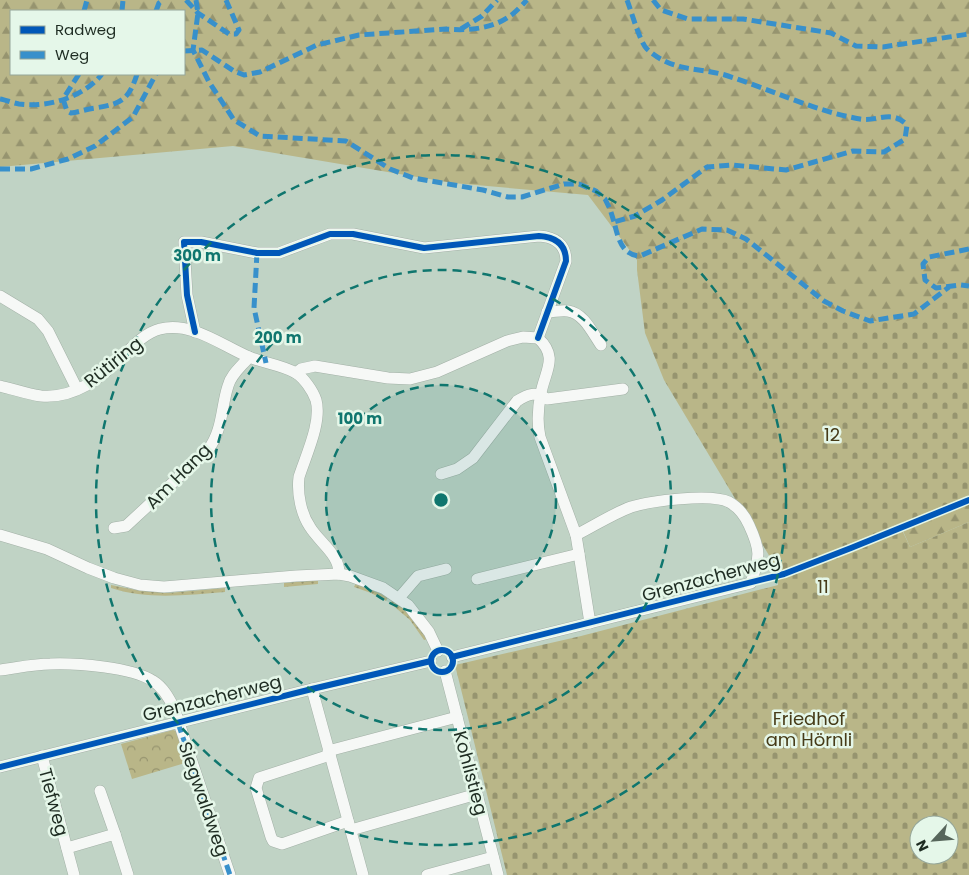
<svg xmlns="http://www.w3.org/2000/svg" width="969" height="875" viewBox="0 0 969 875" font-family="Poppins,sans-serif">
<defs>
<pattern id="grass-dots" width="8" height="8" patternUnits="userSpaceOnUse" patternTransform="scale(1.25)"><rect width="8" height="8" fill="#b9b688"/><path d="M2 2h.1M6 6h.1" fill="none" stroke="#96946f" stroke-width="1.8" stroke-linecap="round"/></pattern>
<pattern id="forest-firs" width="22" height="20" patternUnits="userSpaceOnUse" patternTransform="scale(1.25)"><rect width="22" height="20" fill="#b9b688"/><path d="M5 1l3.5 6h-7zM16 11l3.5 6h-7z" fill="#96946f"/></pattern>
<pattern id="cemetery-stones" width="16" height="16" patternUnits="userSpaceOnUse" patternTransform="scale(1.25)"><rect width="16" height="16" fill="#b9b688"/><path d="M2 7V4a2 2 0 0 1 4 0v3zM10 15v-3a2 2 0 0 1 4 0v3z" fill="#96946f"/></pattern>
<pattern id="park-crowns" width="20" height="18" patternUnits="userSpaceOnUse" patternTransform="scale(1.25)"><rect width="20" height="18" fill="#b9b688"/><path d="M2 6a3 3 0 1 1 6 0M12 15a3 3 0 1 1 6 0" fill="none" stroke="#96946f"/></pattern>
</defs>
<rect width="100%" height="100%" fill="#c0d3c5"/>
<g fill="url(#grass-dots)">
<polygon points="318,580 318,584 284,587 284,583"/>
<polygon points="356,583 388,597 386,601 371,593 354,587"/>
<path d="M111 585 136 590 168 593 225 588V592C186 595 148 600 111 588Z"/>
<polygon points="393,600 400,603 428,639 424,640 410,620 390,603"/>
</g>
<g fill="url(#forest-firs)" fill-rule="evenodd">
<path d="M0 0H969V346L892 337 664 247 647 256 637 270V260L588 195 453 183 233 146 0 167ZM11 11H184V74H11Z"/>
<polygon points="969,504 969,522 910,547 903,531"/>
</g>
<path fill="url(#cemetery-stones)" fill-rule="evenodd" d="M707 230 728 234 742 239 823 305 858 320 895 322 926 311 953 287 969 291V504L903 532 910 547 969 522V875H507L455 665 581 636 778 585 776 567 664 380 645 333 637 270V260L687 237ZM919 825H949V855H919Z"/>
<polygon fill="url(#park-crowns)" points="173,730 176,731 190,759 185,763 132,779 121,744"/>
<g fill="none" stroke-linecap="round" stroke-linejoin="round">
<defs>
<g id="minor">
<polyline points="0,296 38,319 48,331 77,389"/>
<path d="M547 312C554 312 561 310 568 311 584 313 593 334 601 345"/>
<path d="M195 332 187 295 184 242H201L257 253H279L330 234H353L424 248 539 236C555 237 566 244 566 261L538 338"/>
<path d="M538 338C559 357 545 371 541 393 538 407 537 423 540 437L576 535 590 623"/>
<polyline points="296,373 301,369 315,366 388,378 410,379 437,372 507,341 523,337 538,338"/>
<path d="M0 386C13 389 27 394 41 396 74 399 101 378 123 356 134 345 145 333 160 329 191 321 221 345 249 357 264 363 282 365 296 373 304 378 313 391 316 400 322 422 306 455 299 477 297 493 301 514 310 527 319 542 340 555 339 574"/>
<path d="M441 474 457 469 473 458 517 401C528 394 536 391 547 399L623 389"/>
<path d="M114 528 126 526 208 450C223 430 221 407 228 386 231 374 242 366 249 357"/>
<polyline points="0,535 47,549 88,568 114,578 140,585 164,587 296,576 339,574 350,576 383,588 408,605 429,632 438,651"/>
<polyline points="477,579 579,554"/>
<polyline points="399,598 418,576 446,569"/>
<path d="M452 657 751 583C760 556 761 551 749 525 745 516 738 507 729 502 711 493 650 501 631 507 612 514 594 526 576 535"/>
<path d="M0 670C16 668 34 664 50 664 76 663 132 667 153 681 163 687 169 698 174 708L230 875"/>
<polyline points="445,671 498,875"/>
<polyline points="312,689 363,875"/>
<polyline points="328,751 457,717"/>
<polyline points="330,755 259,778 256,788 271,837 273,841 282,844 348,821"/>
<polyline points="42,756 74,875"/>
<polyline points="0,767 312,689 431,661"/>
<polyline points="100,791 115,834"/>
<polyline points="351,830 477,794"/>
<polyline points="67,848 115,834 128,875"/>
<polyline points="427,875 493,857"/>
</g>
</defs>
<use href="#minor" stroke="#a2b0a6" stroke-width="12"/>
<use href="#minor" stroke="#f6f8f6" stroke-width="11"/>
<g stroke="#3890cb" stroke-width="5" stroke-dasharray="10 5" stroke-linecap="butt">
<polyline points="186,0 198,13 229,34 236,34 239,30 226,0"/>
<polyline points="196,0 198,13 193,50 209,82 234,120 260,136 346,141 390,169 413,178 483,190 508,197 522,197 564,184 579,184 596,191 605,199 610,209 614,222"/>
<path d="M627 0C631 10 640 43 647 49 672 72 696 67 725 75 770 89 814 111 860 119 877 122 892 109 907 125L905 139 884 152 853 151 786 170 732 165 707 167 662 200 635 216 614 222C618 237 621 255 640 256L702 229 727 230 746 239 824 301 843 311 870 321 914 314 949 287"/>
<polyline points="653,0 661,10 688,19 743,19 831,33 856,46 883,47 969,34"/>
<polyline points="84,11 87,0"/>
<polyline points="122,11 123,0"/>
<polyline points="156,11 159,3 163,0"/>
<polyline points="461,29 482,16 497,0"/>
<path d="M184 51 202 50 234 71 244 75 260 72 317 45 359 35 446 29C467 31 492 29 510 16 516 12 522 5 527 0"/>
<path d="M79 74 63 99 67 111 71 113C79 112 87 109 95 108 121 104 129 100 137 74"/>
<path d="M0 99C6 100 13 103 19 104 48 108 84 97 102 74"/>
<polyline points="0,169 31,169 68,159 95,146 133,117 156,74"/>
<polyline points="969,249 929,257 923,264 925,280 936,288 961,285 969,286"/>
<polyline points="257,253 254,308 266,363"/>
<polyline points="178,723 230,875"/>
</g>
<defs>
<g id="cycleway">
<path d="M195 332 187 295 184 242H201L257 253H279L330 234H353L424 248 539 236C555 237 566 244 566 261L538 338"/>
<circle cx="442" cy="661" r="11"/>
<polyline points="452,657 784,574 851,548 969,500"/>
<polyline points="0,767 312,689 431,661"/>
</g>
</defs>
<use href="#cycleway" stroke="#e5f7e9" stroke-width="9"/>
<use href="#cycleway" stroke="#0057b8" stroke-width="6"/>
</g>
<circle cx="441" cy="500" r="115" fill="#0f766e" fill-opacity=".12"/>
<g fill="none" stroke="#0f766e" stroke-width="2.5" stroke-dasharray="9 6">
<circle cx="441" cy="500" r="115"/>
<circle cx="441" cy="500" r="230"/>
<circle cx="441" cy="500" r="345"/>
</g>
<g text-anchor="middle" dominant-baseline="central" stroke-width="5" stroke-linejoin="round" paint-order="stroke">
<g font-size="18" fill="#1e2c22" stroke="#e5f7e9">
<text transform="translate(113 362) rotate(-39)">Rütiring</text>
<text transform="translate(178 476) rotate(-45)">Am Hang</text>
<text transform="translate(711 577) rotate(-15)">Grenzacherweg</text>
<text transform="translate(212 698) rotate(-14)">Grenzacherweg</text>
<text transform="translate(471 773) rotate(75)">Kohlistieg</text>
<text transform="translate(204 799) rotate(71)">Siegwaldweg</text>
<text transform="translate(54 802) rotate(75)">Tiefweg</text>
</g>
<g font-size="18" fill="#463b18" stroke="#e5f7e9">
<text x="832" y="434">12</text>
<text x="823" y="586">11</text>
<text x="809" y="718">Friedhof<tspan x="809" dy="21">am Hörnli</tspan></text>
</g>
</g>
<circle cx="441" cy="500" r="8" fill="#0f766e" stroke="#e5f7e9" stroke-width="2.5"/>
<g font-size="15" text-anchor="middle" font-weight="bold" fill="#0f766e" stroke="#e5f7e9" stroke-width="5" stroke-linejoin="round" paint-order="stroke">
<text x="197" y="261">300 m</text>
<text x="278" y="343">200 m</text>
<text x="360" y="424">100 m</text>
</g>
<rect x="10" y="10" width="175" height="65" fill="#e5f7e9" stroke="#95a699"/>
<rect x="20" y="26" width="25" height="8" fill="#0057b8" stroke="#95a699"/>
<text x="55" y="35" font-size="15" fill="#1e2c22">Radweg</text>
<rect x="20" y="51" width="25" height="8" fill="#3890cb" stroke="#95a699"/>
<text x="55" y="60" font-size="15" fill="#1e2c22">Weg</text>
<g transform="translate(934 840) rotate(244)"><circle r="24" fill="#e5f7e9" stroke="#95a699"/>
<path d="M0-4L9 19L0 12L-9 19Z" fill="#57665b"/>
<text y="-8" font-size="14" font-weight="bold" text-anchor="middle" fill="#1e2c22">N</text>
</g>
</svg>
